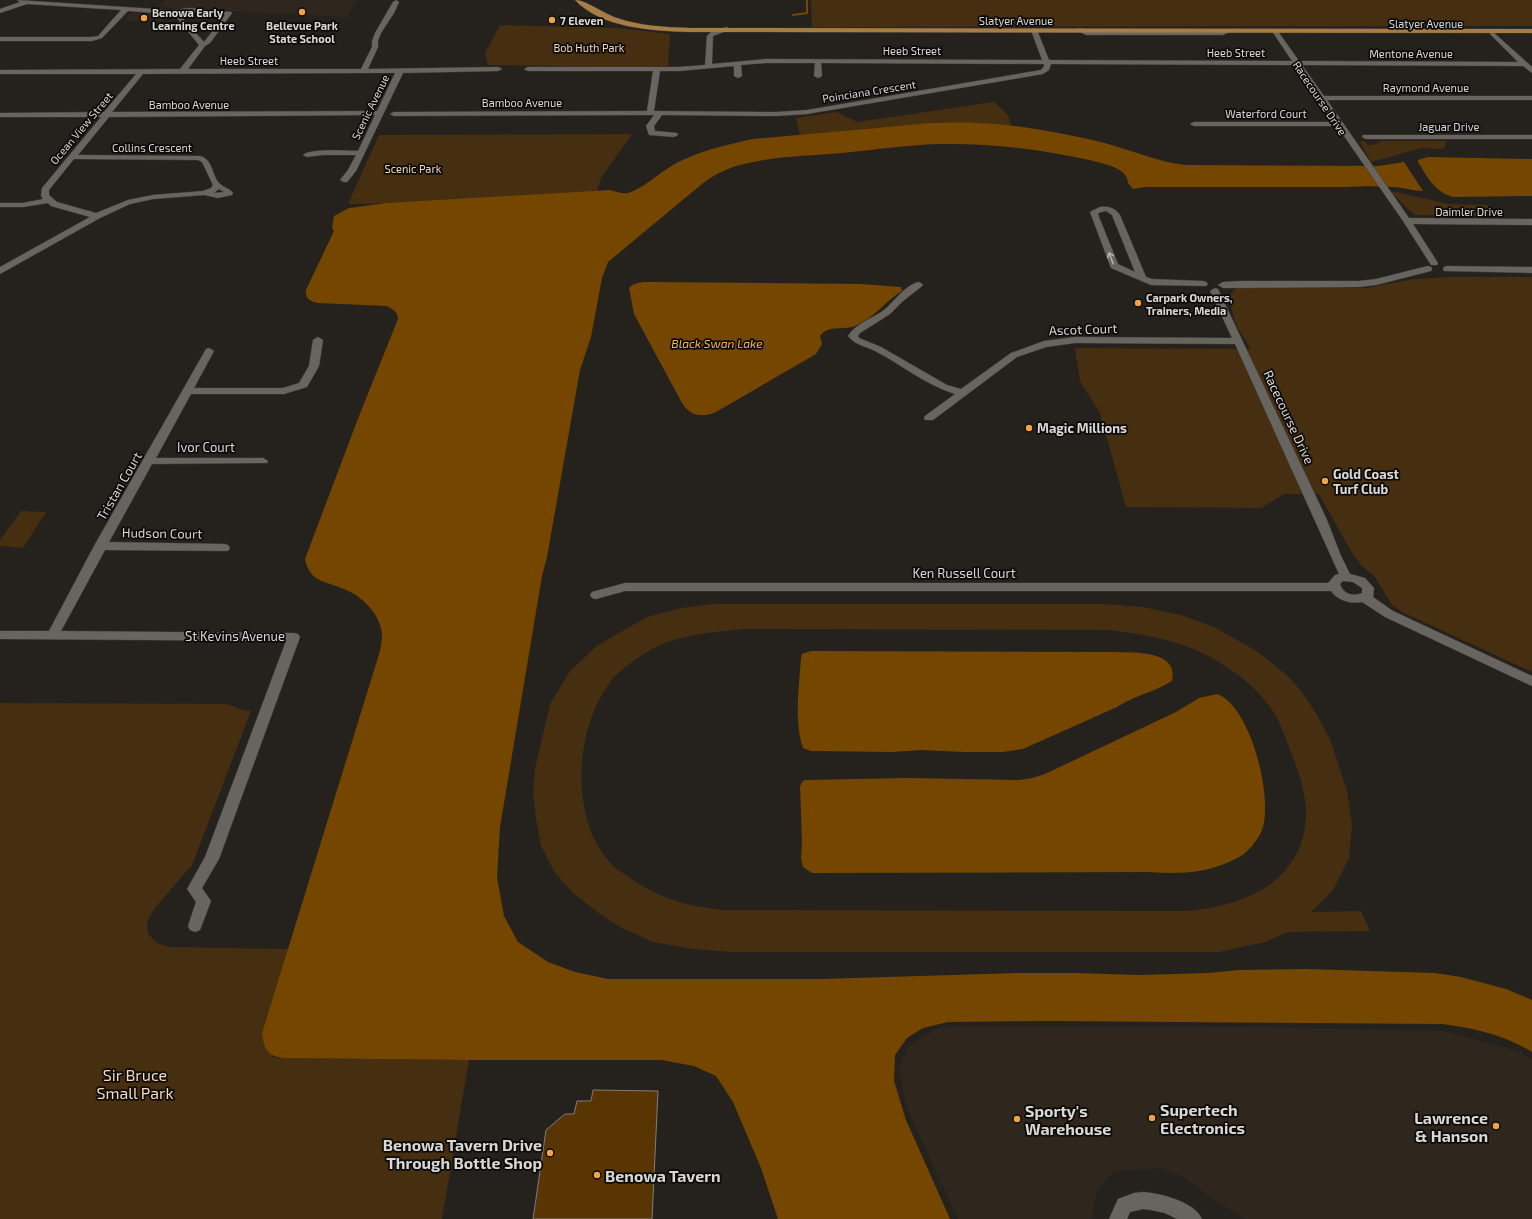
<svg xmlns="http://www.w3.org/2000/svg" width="1532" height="1219" viewBox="0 0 1532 1219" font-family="'Exo 2',sans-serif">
<rect width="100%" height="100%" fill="#25221e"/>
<g fill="#2f271e">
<polygon points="164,0 430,0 357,0 348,17 159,7"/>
<polygon points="137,13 158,14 165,21 124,21 129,15"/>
<polygon points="963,1026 1246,1027 1444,1031 1520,1052 1532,1060 1532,1219 1245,1219 1213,1199 1184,1177 1162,1168 1115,1171 1096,1192 1092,1219 958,1219 906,1106 899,1069 907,1048 935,1029"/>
</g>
<g fill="#462e10" fill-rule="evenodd">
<polygon points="811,0 1532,0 1532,26 812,27"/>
<polygon points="500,25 617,28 670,34 668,66 622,67 488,65 485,53"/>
<path d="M994 102 1008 115 1011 126C941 120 870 128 800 135L796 118 837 112 857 122Z"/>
<polygon points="632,134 601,178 597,191 403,203 348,204 379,135"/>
<polygon points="1363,140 1368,145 1373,145 1382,141 1446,141 1444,149 1422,148 1371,162 1360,142"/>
<path d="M1390 192H1396L1449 204 1487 205 1505 216 1415 215C1407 210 1400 199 1390 192Z"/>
<path d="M1449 277H1532V672L1402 612 1392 605 1375 577 1360 564 1351 551 1319 494H1284L1261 508 1126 507 1100 413 1080 381 1075 348 1250 349C1248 342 1243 337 1239 330 1233 318 1230 307 1231 294L1235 289 1238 288H1366L1414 279Z"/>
<polygon points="21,511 46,512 23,548 0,546 0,540"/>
<path d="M713 604H1104L1143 607 1181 615 1214 627 1258 652 1288 676 1301 691 1317 715 1330 739 1347 791 1352 825 1349 858 1333 890 1311 912 1361 911 1370 931 1288 932 1265 942 1219 952H733L692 949 653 942 620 927 600 914 574 894 555 873 541 846 536 819 533 793 535 769 550 704 570 671 598 645 647 617 681 608ZM745 629 1110 630C1159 636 1197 644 1237 674 1249 682 1269 703 1276 716 1282 728 1287 741 1292 755 1299 773 1306 793 1306 813 1305 882 1244 906 1186 911L723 910C686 906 661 899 630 878 623 873 614 868 609 861 569 816 575 727 611 681 619 670 641 655 654 648 682 634 714 632 745 629Z"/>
<path d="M0 703 226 704C235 706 242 711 251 711L192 865 154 909 147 922 148 934 157 943 169 947 289 949 262 1033 273 1057 283 1058 469 1060 442 1219H0Z"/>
</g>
<g fill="#744600">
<path d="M930 123C946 123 961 122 976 123 1018 124 1060 133 1101 142 1129 149 1157 162 1186 165L1379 166 1404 162 1423 191C1412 191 1403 187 1392 187 1376 186 1361 186 1345 187H1144L1133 189 1128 183C1128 167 1100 163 1089 160 1040 149 989 143 939 144 906 145 874 150 842 153 808 156 773 156 740 165 725 169 714 175 702 184L608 262 602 278 591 337 580 370 547 557 542 576 500 827 497 877 504 916 518 942 548 962 575 972 608 979H821L1018 973H1076L1139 975 1208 973 1239 970 1307 969 1435 973 1461 977 1506 989 1532 1000V1052C1505 1035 1473 1028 1442 1024L1051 1021 948 1022 923 1028 907 1038 895 1055 894 1081 906 1120 950 1219H778L761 1168 733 1102 716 1076 694 1066 661 1060H469L283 1058C267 1056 264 1049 262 1033L380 651C381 646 382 639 382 633 381 627 378 618 374 613 367 603 358 595 346 590 328 581 310 584 305 559L359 416 398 319C397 311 393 309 386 306L318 303C310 301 305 299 306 290L334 231 332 228 334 216 349 208 387 203 610 190C617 192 625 195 631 192 643 188 661 172 673 165 698 151 725 145 753 139Z"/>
<path d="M1428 157 1532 159V196L1453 197C1434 191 1428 178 1418 162V160Z"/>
<path d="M651 282 861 284 901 287 902 291C885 301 875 318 855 326 843 331 829 324 820 336L822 344 816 354 716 412C702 418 690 416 682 403L634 314 629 288C634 282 643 282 651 282Z"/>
<path d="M811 651 1116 652C1135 653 1179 650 1172 681 1154 692 1134 696 1117 707L1023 749 1003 752H963L922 750 892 752 811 751 803 748C794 722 799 686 801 659L802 654Z"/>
<path d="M1217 694C1250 705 1274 798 1262 830 1259 838 1251 848 1244 854 1240 857 1235 859 1231 861 1204 874 1177 874 1148 872L812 873 803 867 801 859 802 841 800 787 802 782 805 780 907 778 1019 780 1032 778 1045 774 1176 712 1199 698Z"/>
</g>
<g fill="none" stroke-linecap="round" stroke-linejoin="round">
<polyline stroke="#744600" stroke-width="2" points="793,15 807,13 807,0"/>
</g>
<polygon fill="#583502" stroke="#817c78" points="593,1090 658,1091 652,1219 533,1219 546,1130 565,1114 574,1114 577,1101 591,1101"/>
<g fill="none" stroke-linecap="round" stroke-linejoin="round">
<defs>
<g id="minor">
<path d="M17 0 171 10 190 8 231 12 232 13 210 43 205 46 188 69H361L372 47V41L375 33 393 2 396 0 399 2 394 13 381 33 378 41V47L368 69 498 67 502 69 498 71 403 73 356 171 347 182H344L340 180 348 170 356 155H323L307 157 303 155C312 148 345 151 358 151L375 115 109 117 78 155 200 156C214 160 211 175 220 184 225 188 229 188 233 193L232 195 218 198 204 195 153 199 130 204 100 218 0 274V267L90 217 51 206 48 203 23 207H0V203H23L43 199 41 196 42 188 101 117H0V113L104 112 136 74H0V70L180 69 199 45 177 18 169 14 128 11 102 38 92 41H0V37H92L98 36 121 10 27 4 0 13V9L20 2ZM190 12 225 15 204 42 178 13ZM395 73 377 111 112 112 143 74ZM74 159 198 160 202 162 213 185 211 188 203 191 153 195 128 200 96 213 57 202 49 195V190ZM219 189 224 192 214 193Z"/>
<path d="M727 27 730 29 729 30 713 36 712 64 766 59 1042 60 1031 30 1034 28 1037 30 1049 60 1292 61 1272 31 1275 29 1277 30 1299 61 1518 62 1490 34V32L1492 31 1532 67V73L1523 66 1302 65 1324 96H1532V100H1327L1409 218 1532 219V225L1413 224 1438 263 1437 265H1431L1403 221 1337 126H1194L1190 124 1194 122H1334L1316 98 1317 97 1295 65 1051 64 1049 70 1043 74 807 114 776 116 662 115 654 126 655 131 677 133 678 135 674 137 649 135 646 126 654 115 394 116 390 114 394 112 647 111 653 71H528L524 69 528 67H679L705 65 707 36 711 32ZM766 63H815L814 76 818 78 822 76 821 63 1044 64V66L1041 70 807 110 776 112 654 111 660 71H679L734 66V76L738 78 742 76 741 65Z"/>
<polygon points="1080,28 1087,31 1222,31 1229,29 1232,31 1223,35 1086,35 1078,31 1078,29"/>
<polygon points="1363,135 1532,135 1532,139 1366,139 1362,137"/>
<path d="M1100 207C1109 206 1115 208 1120 215L1146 277 1152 279 1203 281 1206 282 1208 284 1206 286 1151 285 1111 268 1090 212ZM1106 211 1112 215 1135 272 1118 264 1099 217 1098 213Z"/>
<polygon points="1428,266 1431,267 1432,269 1431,271 1376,285 1359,287 1223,288 1218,285 1223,282 1240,281 1359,281 1376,279"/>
<polygon points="1447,266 1532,267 1532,273 1444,271 1443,269 1444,267"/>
<path d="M918 282 921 283 923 285 921 287 903 301 890 314 860 333 858 336 859 338 881 347 947 385 961 389 1011 353 1044 341 1075 337 1232 338 1210 291 1215 288 1218 289 1327 520 1341 556 1350 574 1365 578 1374 588 1373 597 1393 611 1532 676V686L1385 617 1362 602C1351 604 1338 601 1331 591H625L596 599 592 598 590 595 592 592 625 583H1328L1335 575 1339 574 1235 344 1075 343 1046 347 1017 357 933 420H925L924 418 925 416 955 394C926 385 902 365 875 351 865 346 855 345 848 336 856 323 872 319 884 310 894 302 904 286 918 282ZM1343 581 1353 582 1362 588V593C1353 597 1343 594 1340 584Z"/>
<polygon points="318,337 323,340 319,366 307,387 284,394 191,394 156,458 263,458 268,461 267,463 152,464 109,542 224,544 228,545 230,548 228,551 105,550 61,631 294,633 298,634 300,637 219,859 202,888 211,901 200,930 195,932 190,930 188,926 196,902 187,889 205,857 286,641 0,639 0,631 49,631 94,546 206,349 209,348 214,351 194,388 283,388 299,383 309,366 313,340"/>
<path d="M1143 1192C1160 1193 1195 1202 1202 1219H1177L1165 1213 1151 1210 1143 1209 1130 1212 1127 1219H1109L1118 1199 1134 1193Z"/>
</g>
<path id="major" d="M575 0C586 0 604 14 617 18 640 26 665 27 689 28L1532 29V33L689 32C653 31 601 28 575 0Z"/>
</defs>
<use href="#minor" stroke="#3f3c39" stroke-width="1"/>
<use href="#major" stroke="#3f3c39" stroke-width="1"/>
<use href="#minor" fill="#68645f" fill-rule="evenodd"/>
<use href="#major" fill="#a77c45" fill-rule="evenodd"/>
</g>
<defs><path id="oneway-shaft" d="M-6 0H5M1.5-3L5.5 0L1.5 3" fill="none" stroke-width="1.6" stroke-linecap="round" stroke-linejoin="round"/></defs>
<use stroke="#b2afac" href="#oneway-shaft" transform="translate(1111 258) rotate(-111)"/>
<g fill="#f3a442" stroke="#0d0b0a" stroke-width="1.5">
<circle cx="302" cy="12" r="4"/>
<circle cx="144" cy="18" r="4"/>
<circle cx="552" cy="20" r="4"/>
<circle cx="1138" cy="303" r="4"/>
<circle cx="1029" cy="428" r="4"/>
<circle cx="1325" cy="481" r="4"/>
<circle cx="1152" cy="1118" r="4"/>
<circle cx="1017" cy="1119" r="4"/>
<circle cx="1496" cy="1126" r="4"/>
<circle cx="550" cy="1153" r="4"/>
<circle cx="597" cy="1175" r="4"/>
</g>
<g text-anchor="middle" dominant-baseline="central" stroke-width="3.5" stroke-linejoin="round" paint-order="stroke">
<g font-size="11" font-weight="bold" fill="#dad8d5" stroke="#0d0b0a" text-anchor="start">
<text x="152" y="12">Benowa Early<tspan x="152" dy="13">Learning Centre</tspan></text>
<text x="560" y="20">7 Eleven</text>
<text x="302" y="25" text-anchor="middle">Bellevue Park<tspan x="302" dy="13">State School</tspan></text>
<text x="1146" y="297">Carpark Owners,<tspan x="1146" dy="13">Trainers, Media</tspan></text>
</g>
<g font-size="11" fill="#dad8d5" stroke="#0d0b0a">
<text x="1016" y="20">Slatyer Avenue</text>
<text x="1426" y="23">Slatyer Avenue</text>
<text x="912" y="50">Heeb Street</text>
<text x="1236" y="52">Heeb Street</text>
<text x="1411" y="53">Mentone Avenue</text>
<text x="249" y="60">Heeb Street</text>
<text x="1426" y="87">Raymond Avenue</text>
<text transform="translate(869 91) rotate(-9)">Poinciana Crescent</text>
<text transform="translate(1320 98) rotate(56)">Racecourse Drive</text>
<text x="522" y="102">Bamboo Avenue</text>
<text x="189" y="104">Bamboo Avenue</text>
<text transform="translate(370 107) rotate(-64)">Scenic Avenue</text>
<text x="1266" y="113">Waterford Court</text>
<text x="1449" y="126">Jaguar Drive</text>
<text transform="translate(81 128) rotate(-50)">Ocean View Street</text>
<text x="152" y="147">Collins Crescent</text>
<text x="1469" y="211">Daimler Drive</text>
</g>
<g font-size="11" fill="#f7dabc" stroke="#0d0b0a">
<text x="589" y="47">Bob Huth Park</text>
<text x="413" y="168">Scenic Park</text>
</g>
<g font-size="12" font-style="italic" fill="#f9b362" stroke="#0d0b0a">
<text x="717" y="343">Black Swan Lake</text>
</g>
<g font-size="13" fill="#dad8d5" stroke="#0d0b0a">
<text transform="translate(1083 329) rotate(-2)">Ascot Court</text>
<text transform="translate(1289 417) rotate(65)">Racecourse Drive</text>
<text x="206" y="447">Ivor Court</text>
<text transform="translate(119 486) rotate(-60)">Tristan Court</text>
<text transform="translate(162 533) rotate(1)">Hudson Court</text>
<text x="964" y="573">Ken Russell Court</text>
<text x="235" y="636">St Kevins Avenue</text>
</g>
<g font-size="13" font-weight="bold" fill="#dad8d5" stroke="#0d0b0a" text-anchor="start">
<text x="1037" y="428">Magic Millions</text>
<text x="1333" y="474">Gold Coast<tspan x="1333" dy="15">Turf Club</tspan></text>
</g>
<g font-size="16" fill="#f7dabc" stroke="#0d0b0a">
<text x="135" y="1074">Sir Bruce<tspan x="135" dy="18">Small Park</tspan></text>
</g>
<g font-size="16" font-weight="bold" fill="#dad8d5" stroke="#0d0b0a" text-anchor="start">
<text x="1160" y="1109">Supertech<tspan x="1160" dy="18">Electronics</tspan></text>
<text x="1025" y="1110">Sporty's<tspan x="1025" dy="18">Warehouse</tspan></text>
<text x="1488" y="1117" text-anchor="end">Lawrence<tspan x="1488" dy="18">&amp; Hanson</tspan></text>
<text x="542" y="1144" text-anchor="end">Benowa Tavern Drive<tspan x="542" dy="18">Through Bottle Shop</tspan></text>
<text x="605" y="1175">Benowa Tavern</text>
</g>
</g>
</svg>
